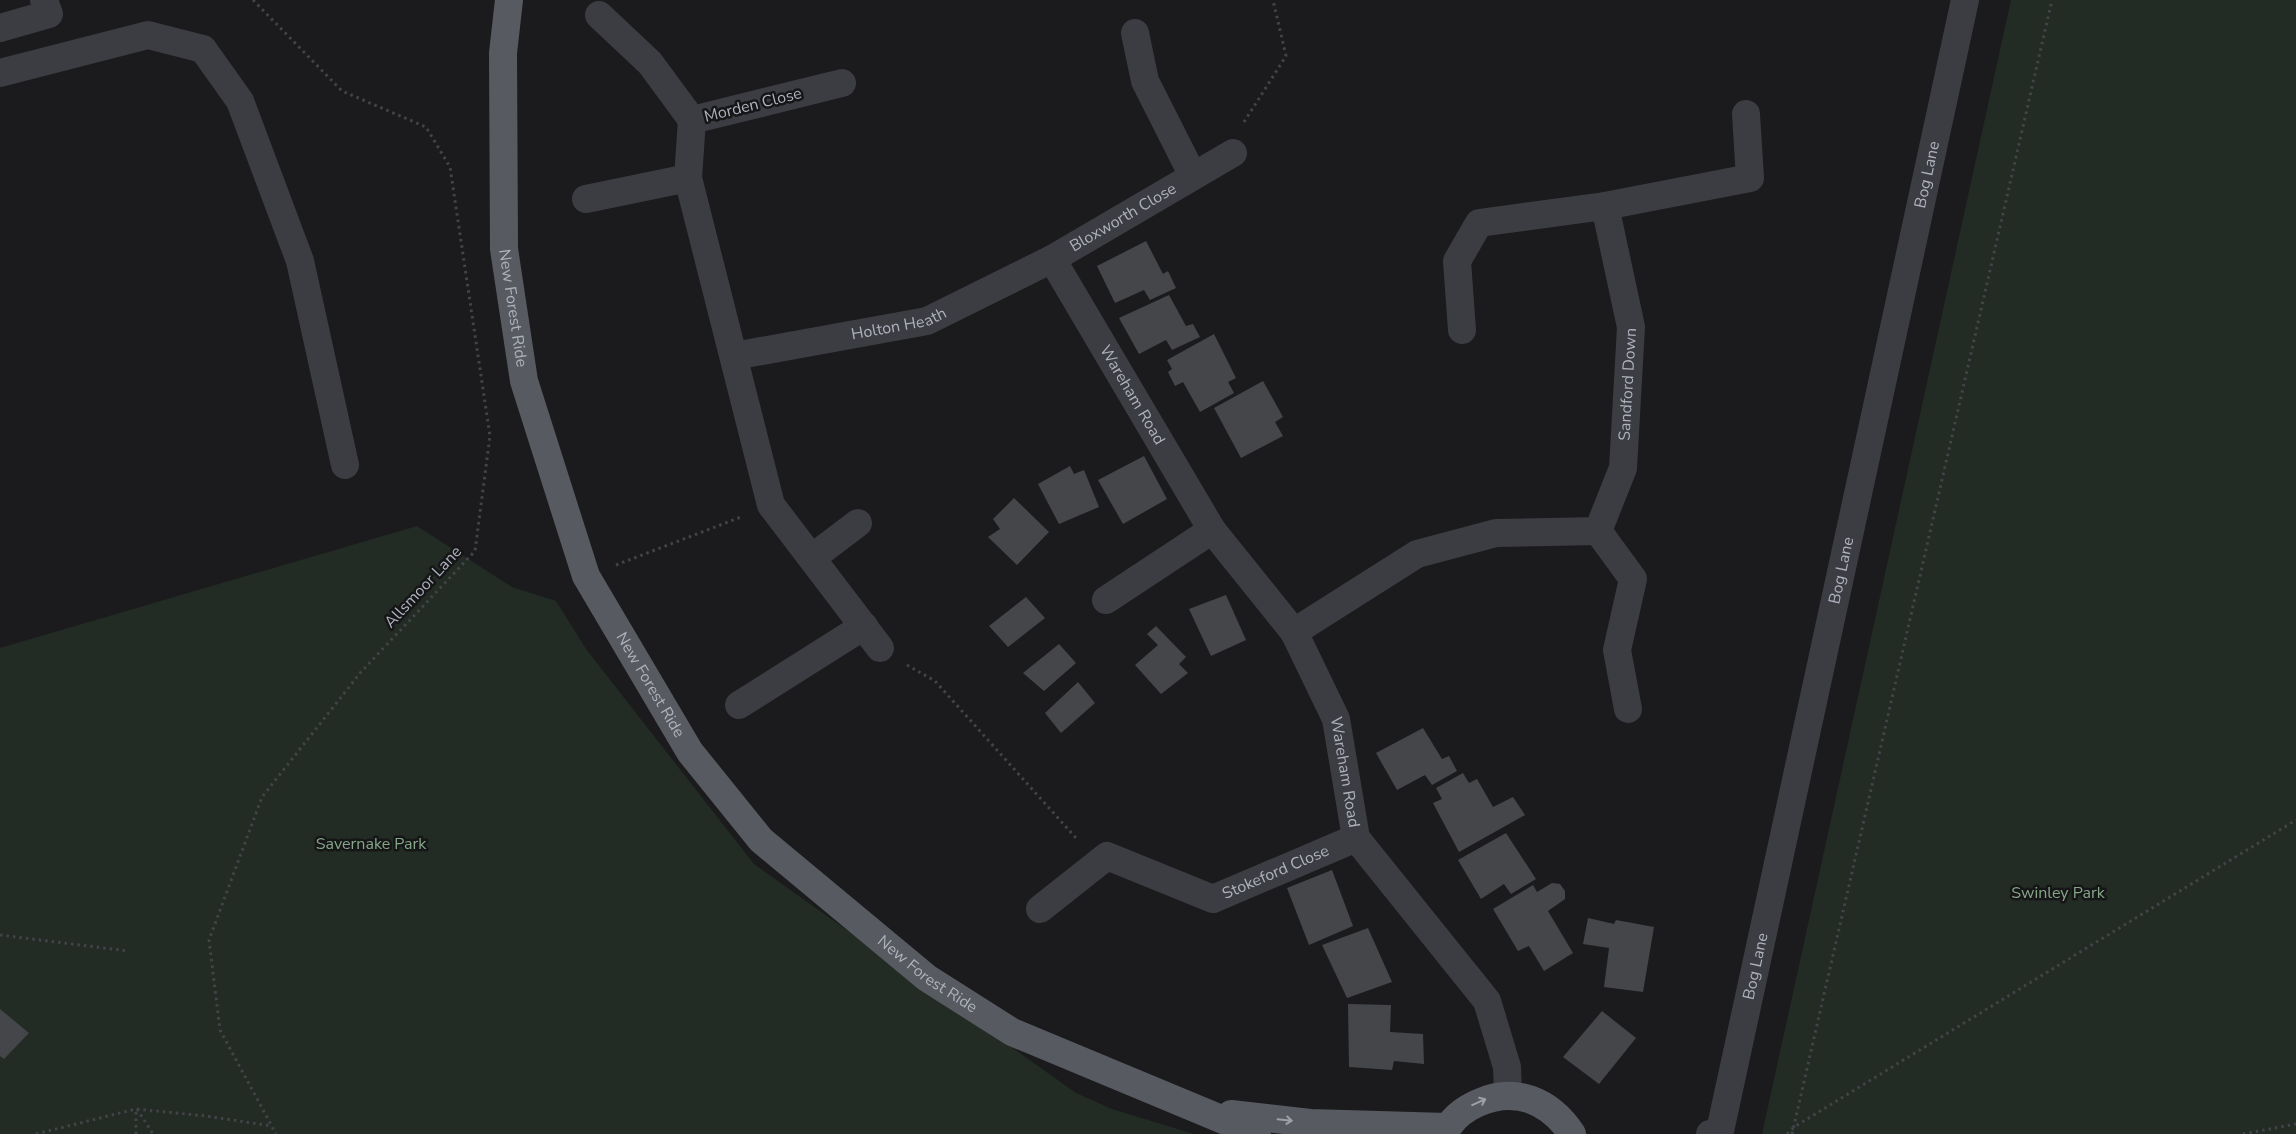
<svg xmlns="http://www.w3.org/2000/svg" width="2296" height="1134" viewBox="0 0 2296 1134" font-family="'Nunito Sans',sans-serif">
<rect width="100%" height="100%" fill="#1b1b1d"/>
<g fill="#222b24">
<polygon points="2011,0 2296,0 2296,1134 1762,1134"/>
<polygon points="417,526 512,587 556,601 586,649 754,864 1076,1093 1112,1109 1194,1134 0,1134 0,648"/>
</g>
<g fill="#45464a">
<polygon points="1146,241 1163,274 1168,271 1176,288 1150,300 1144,290 1115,303 1097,266"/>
<polygon points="1169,295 1186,326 1193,324 1200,337 1172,350 1166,340 1139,354 1119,318"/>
<polygon points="1214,334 1236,378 1228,382 1234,393 1200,412 1183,382 1175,386 1168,372 1172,369 1167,360"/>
<polygon points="1263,381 1283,417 1275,422 1283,436 1241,458 1214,408"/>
<polygon points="1144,456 1167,499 1123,524 1098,480"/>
<polygon points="1070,466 1074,474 1084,470 1099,507 1059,524 1038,484"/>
<polygon points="1014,498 1049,532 1017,565 988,537 1000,529 993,519"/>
<polygon points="1226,595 1246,640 1211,656 1189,609"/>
<polygon points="1026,597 1045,618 1008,647 989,626"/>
<polygon points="1156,626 1186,657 1179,664 1188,673 1161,694 1135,665 1158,645 1147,634"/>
<polygon points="1059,644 1076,663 1044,691 1023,673"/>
<polygon points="1078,682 1095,703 1061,733 1045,713"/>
<polygon points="1423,728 1442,759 1449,756 1457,771 1432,785 1425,775 1397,790 1376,753"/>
<polygon points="1463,773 1469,783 1477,779 1493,807 1513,797 1525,815 1459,852 1433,803 1442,799 1436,788"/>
<polygon points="1506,833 1536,879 1511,894 1504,884 1481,899 1458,860"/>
<polygon points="1332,870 1353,926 1309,945 1287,888"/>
<polygon points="1552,883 1560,884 1565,891 1565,899 1548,911 1573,953 1544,971 1529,946 1518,951 1493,909 1533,885 1537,892"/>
<polygon points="1588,918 1614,924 1616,920 1654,927 1643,992 1604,987 1609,948 1583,944"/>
<polygon points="1368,928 1392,982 1347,998 1322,945"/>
<polygon points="1348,1004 1391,1005 1390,1032 1423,1034 1424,1064 1394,1061 1392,1070 1349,1067"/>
<polygon points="0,1009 29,1033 4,1059 0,1056"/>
<polygon points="1602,1011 1636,1038 1599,1084 1563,1057"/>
</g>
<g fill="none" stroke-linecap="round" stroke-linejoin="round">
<g stroke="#424449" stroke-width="3" stroke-dasharray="2.5 4" stroke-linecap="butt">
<polyline points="253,0 342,91 426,127 450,167 490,436 475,551 361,672 262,797 209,940 220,1030 276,1134"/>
<polyline points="1244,122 1286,56 1273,0"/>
<polyline points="616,565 741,517"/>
<polyline points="907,665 935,681 1076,838"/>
<polyline points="0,935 128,951"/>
<polyline points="137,1109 153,1134"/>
<polyline points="36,1134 136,1109 206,1116 272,1126"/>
<polyline points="136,1134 136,1110"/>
<polyline points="1787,1134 1794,1127 2296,820"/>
<polyline points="1792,1134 2052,0"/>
<polyline points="2243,1134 2296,1124"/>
</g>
<g stroke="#3c3d42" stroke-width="28">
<polyline points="599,15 650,63 692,120"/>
<polyline points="0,28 49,14 44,0"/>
<polyline points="1135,33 1145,81 1193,176"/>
<polyline points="0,73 148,35 203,49 240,101 300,261 345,465"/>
<polyline points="842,83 692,120 688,178 771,505 880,648"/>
<polyline points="586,199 688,178"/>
<polyline points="1605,206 1750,178 1746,114"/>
<path id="s1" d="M1052 259 1212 530 1294 632 1336 719 1356 838 1487 1001 1507 1067 1508 1095"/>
<path id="s2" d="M734 356 927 321 1052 259 1233 153"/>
<polyline points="1598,531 1633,579 1617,650 1628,709"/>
<polyline points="813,557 858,523"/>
<polyline points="1106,600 1212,530"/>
<path id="s3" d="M1294 632 1417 554 1496 533 1598 531 1623 468 1631 327 1605 206 1479 223 1457 261 1462 330"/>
<polyline points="739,705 864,626"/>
<path id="s4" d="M1040 909 1107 856 1213 899 1356 838"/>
<path id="s5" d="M1710 1134 1720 1131 1965 0"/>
</g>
<g stroke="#585a61" stroke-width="28">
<path id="s6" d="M509 0 503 53 504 249 524 381 586 576 690 752 761 840 927 978 1012 1032 1257 1134"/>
<polyline points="1231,1114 1310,1123 1447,1127"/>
<path d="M1444 1134C1451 1120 1464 1109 1478 1103 1516 1086 1550 1101 1572 1134"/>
</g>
</g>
<defs><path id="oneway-shaft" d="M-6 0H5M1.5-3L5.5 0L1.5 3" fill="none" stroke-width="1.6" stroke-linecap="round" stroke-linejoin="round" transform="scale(1.25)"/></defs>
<g stroke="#9da0aa">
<use href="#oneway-shaft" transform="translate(1479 1102) rotate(-24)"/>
<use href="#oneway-shaft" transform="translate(1285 1120) rotate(6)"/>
</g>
<g text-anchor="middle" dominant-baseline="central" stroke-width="5" stroke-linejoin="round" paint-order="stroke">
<g font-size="16" fill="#aeb2bc" stroke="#161618">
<text transform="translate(753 105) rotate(-14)">Morden Close</text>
<text stroke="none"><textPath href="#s5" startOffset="989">Bog Lane</textPath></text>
<text stroke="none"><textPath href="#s2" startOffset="418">Bloxworth Close</textPath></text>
<text stroke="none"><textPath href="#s6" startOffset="309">New Forest Ride</textPath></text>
<text stroke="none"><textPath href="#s2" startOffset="168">Holton Heath</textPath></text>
<text stroke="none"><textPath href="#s3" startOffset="481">Sandford Down</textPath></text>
<text stroke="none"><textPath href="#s1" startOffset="158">Wareham Road</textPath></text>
<text stroke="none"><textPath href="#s5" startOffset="584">Bog Lane</textPath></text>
<text transform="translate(423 587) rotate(-47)">Allsmoor Lane</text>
<text stroke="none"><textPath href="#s6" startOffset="714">New Forest Ride</textPath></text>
<text stroke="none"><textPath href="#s1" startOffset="596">Wareham Road</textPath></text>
<text stroke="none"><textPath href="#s4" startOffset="268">Stokeford Close</textPath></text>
<text stroke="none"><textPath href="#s5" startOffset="179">Bog Lane</textPath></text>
<text stroke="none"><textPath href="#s6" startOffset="1119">New Forest Ride</textPath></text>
</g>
<g font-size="16" fill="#85a788" stroke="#161618">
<text x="371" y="844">Savernake Park</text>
<text x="2058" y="893">Swinley Park</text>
</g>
</g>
</svg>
